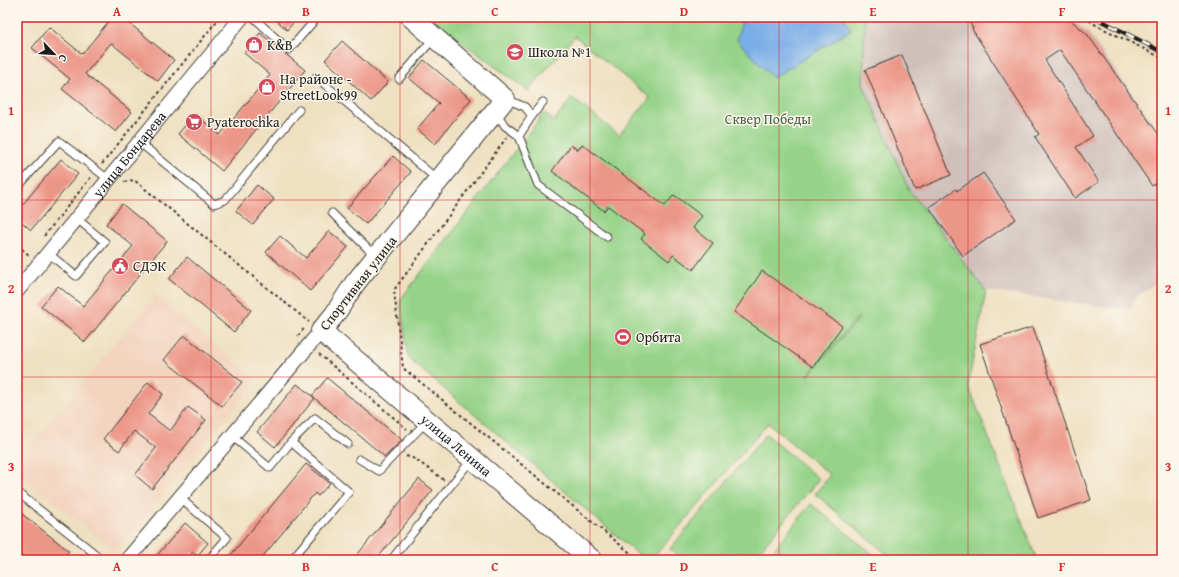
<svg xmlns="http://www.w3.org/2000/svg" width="1179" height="577" viewBox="0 0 1179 577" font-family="'Gentium Book Plus',serif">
<rect width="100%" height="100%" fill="#fbf7ec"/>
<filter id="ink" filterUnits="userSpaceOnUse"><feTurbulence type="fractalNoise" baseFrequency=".025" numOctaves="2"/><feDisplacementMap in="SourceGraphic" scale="8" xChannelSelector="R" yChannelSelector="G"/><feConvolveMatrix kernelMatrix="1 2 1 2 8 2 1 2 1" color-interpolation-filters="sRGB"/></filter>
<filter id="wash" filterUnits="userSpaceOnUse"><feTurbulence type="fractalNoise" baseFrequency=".012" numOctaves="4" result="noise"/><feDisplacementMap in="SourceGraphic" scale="16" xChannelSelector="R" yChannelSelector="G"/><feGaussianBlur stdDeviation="0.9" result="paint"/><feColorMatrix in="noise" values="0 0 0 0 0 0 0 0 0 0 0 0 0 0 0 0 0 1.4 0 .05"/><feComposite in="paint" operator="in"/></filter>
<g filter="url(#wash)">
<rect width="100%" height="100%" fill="#efe0c1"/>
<polygon fill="#f3d4bf" points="155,296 257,380 115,552 17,471 17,462"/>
<polygon fill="#cfc0bb" points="865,17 1067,17 1088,32 1162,135 1162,280 1136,296 1131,310 986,291 909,190 863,84"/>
<g fill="#95d388" stroke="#587852" fill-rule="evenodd">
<path d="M428 17H865L863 84 909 190 986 291 968 385 1037 560H894L815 494 830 475 768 423 651 560H645L408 358 400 300 544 113 554 121 572 98 619 135 650 98 575 36 528 91ZM858 317 859 318 808 376V375Z"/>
<polygon points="766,434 819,479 752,560 683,560 670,549"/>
<polygon points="811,504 880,560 765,560"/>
</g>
<polygon fill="#7aaee7" stroke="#4b6582" points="743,17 844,17 851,30 773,78 737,40"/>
<g id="blocks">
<g fill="#ec9688">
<polygon points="112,17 133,17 129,23 174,60 158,81 111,43 85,74 132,112 116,132 62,89 70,79 32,48 49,27 82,54"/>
<polygon points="273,17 298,17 287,30"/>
<polygon points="966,17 1067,17 1087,34 1162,139 1162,179 1152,186 1060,50 1045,60 1093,136 1076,147 1099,182 1075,198 1035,137 1039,134 972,29 973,28"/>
<polygon points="260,33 305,70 222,171 178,134 195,114 220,135 270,75 244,53"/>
<polygon points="342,41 388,82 371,101 325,60"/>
<polygon points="902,55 951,175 915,190 865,70"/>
<polygon points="424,60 471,99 435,144 417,129 439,103 409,78"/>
<polygon points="582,144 665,206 674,195 702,216 693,228 713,243 693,270 673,255 669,261 641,239 645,234 608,206 604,211 552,171 571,145 578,150"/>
<polygon points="393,156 411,172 366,224 347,208"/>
<polygon points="61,159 78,174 31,230 17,218 17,211"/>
<polygon points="983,173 1016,219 963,256 929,207 956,189 957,191"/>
<polygon points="257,185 274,199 253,225 236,211"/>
<polygon points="122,204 167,241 85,342 41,306 58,286 83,306 133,246 106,224"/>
<polygon points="329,231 348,247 310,291 266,252 280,236 306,258"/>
<polygon points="187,257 251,310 234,332 169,279"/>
<polygon points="762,271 842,326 813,367 734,312"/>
<polygon points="1033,327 1091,500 1038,518 980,344"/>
<polygon points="184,335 242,382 222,406 164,360"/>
<polygon points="327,378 402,440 385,457 312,396"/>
<polygon points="148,382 163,394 148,414 170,431 188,407 206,420 152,489 135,475 156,448 134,431 119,451 103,439"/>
<polygon points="297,384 315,398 275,447 257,432"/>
<polygon points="306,464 330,483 318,496 315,493 260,560 235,560 230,556"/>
<polygon points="419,479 433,490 376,560 353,560"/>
<polygon points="17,510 69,551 62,560 27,560 17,552"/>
<polygon points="185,523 208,543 197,556 193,552 186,560 153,560"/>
</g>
</g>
</g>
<g filter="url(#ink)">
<use href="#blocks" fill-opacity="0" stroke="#3c3935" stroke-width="1"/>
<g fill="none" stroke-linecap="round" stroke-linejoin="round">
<defs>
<g id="lane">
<polyline points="253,17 289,50 314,21"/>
<polyline points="316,77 438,180"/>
<polyline points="399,79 433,39"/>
<polyline points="496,112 505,126 519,136 532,116 525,107 506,99"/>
<polyline points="532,116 543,102"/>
<polyline points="17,124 17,123"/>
<polyline points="519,136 538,185 607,237"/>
<polyline points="139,142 214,204 225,200 299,110"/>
<polyline points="17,188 59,141 108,179"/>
<polyline points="332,213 375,256"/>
<polyline points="48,253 76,276 105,242 76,218"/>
<polyline points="232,436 270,468 291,442 349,492 291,560"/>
<polyline points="291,442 315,418 348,444"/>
<polyline points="359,459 379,471 427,421"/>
<polyline points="17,492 103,560"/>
<polyline points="180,498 227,538 208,560"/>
<polyline points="391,560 472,459"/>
</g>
<g id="street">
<path id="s1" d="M17 291 242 17"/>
<polyline points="127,560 321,331"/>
</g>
<g id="secondary">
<path id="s2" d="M411 17 505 99 355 283 335 314 321 331 592 560"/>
</g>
</defs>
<use href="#lane" stroke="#3c3935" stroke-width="9"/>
<use href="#street" stroke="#3c3935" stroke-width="16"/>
<use href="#secondary" stroke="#3c3935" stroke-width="22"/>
<g stroke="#3c3935" stroke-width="2" stroke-dasharray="3 3" stroke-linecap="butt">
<polyline points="1084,17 1096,25 1162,58"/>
<polyline points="507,137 394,290 403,368 639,560"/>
<polyline points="102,164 220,17"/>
<polyline points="124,182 134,180 309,322"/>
<polyline points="44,236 91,177"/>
<polyline points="17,245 29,255"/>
<polyline points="17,269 21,264"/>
<polyline points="17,307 21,303"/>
<polyline points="298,336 305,327"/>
<polyline points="319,354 407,429"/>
<polyline points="406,456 415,459 444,480"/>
</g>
<use href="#lane" stroke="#fff" stroke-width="7"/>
<use href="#street" stroke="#fff" stroke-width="14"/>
<use href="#secondary" stroke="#fff" stroke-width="20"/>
<defs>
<polyline id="rail" points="1094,17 1162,52"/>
</defs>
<use href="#rail" stroke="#1c1c1c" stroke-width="4.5"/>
<use href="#rail" stroke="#fbf7ec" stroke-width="3" stroke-dasharray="9" stroke-linecap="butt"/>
</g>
</g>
<path fill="none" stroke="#d62828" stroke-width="1" stroke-opacity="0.55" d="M211 17V560M400 17V560M590 17V560M779 17V560M968 17V560M17 200H1162M17 377H1162"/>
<defs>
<symbol id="shop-disc" viewBox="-11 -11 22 22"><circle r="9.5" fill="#d1495b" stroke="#fbf7ec"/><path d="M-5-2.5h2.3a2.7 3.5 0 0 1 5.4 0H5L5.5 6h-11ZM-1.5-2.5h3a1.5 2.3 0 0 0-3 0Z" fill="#fff"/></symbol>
<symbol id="school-disc" viewBox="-11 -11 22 22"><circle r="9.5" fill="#d1495b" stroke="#fbf7ec"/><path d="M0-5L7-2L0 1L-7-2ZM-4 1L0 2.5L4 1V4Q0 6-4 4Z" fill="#fff"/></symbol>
<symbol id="supermarket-disc" viewBox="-11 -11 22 22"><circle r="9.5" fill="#d1495b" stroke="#fbf7ec"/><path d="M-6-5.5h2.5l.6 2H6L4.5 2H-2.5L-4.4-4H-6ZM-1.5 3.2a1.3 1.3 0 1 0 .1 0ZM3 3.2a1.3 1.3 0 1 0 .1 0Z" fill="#fff"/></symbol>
<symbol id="civic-disc" viewBox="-11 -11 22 22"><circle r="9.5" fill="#d1495b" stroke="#fbf7ec"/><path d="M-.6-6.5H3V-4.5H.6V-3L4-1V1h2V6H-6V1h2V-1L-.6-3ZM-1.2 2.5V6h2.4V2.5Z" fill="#fff"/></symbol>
<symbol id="stadium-disc" viewBox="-11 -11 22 22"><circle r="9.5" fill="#d1495b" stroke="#fbf7ec"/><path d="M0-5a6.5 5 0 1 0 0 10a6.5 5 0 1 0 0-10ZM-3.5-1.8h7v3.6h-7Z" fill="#fff"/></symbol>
</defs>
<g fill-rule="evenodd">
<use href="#shop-disc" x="244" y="35" width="20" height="20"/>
<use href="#school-disc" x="505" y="42" width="20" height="20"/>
<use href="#shop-disc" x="257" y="77" width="20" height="20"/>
<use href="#supermarket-disc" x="184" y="112" width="20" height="20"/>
<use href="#civic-disc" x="110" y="256" width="20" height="20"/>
<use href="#stadium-disc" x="613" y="327" width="20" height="20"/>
</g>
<g text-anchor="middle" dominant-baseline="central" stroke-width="3" stroke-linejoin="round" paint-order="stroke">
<g font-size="14" fill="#1c1c1c" stroke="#fbf7ec" text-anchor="start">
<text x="267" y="45">K&amp;B</text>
<text x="528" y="52">Школа №1</text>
<text x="280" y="79">На районе -<tspan x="280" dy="16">StreetLook99</tspan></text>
<text x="207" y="122">Pyaterochka</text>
<text x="133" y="266">СДЭК</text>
<text x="636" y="337">Орбита</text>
</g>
<g font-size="14" fill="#465c42" stroke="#fbf7ec">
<text x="768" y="119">Сквер Победы</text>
</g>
<g font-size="14" fill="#1c1c1c" stroke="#fbf7ec">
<text stroke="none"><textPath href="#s1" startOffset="177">улица Бондарева</textPath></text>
<text transform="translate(358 283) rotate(-52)">Спортивная улица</text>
<text stroke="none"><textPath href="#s2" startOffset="598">улица Ленина</textPath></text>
</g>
</g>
<rect width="1179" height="577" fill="none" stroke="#fbf7ec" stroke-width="44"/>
<g transform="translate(54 54) rotate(115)" stroke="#fbf7ec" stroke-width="3" paint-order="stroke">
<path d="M0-3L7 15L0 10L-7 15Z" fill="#1c1c1c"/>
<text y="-6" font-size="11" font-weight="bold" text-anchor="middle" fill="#1c1c1c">С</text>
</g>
<rect x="22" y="22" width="1135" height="533" fill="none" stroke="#d62828" stroke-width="1.5"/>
<g font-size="13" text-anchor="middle" font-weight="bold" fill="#d62828">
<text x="117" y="16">A</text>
<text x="306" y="16">B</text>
<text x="495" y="16">C</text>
<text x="684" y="16">D</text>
<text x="873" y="16">E</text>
<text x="1062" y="16">F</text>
<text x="11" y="115">1</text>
<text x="1168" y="115">1</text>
<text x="11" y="293">2</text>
<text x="1168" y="293">2</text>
<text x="11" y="471">3</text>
<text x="1168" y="471">3</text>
<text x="117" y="571">A</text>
<text x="306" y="571">B</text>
<text x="495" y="571">C</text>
<text x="684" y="571">D</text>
<text x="873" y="571">E</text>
<text x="1062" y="571">F</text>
</g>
</svg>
